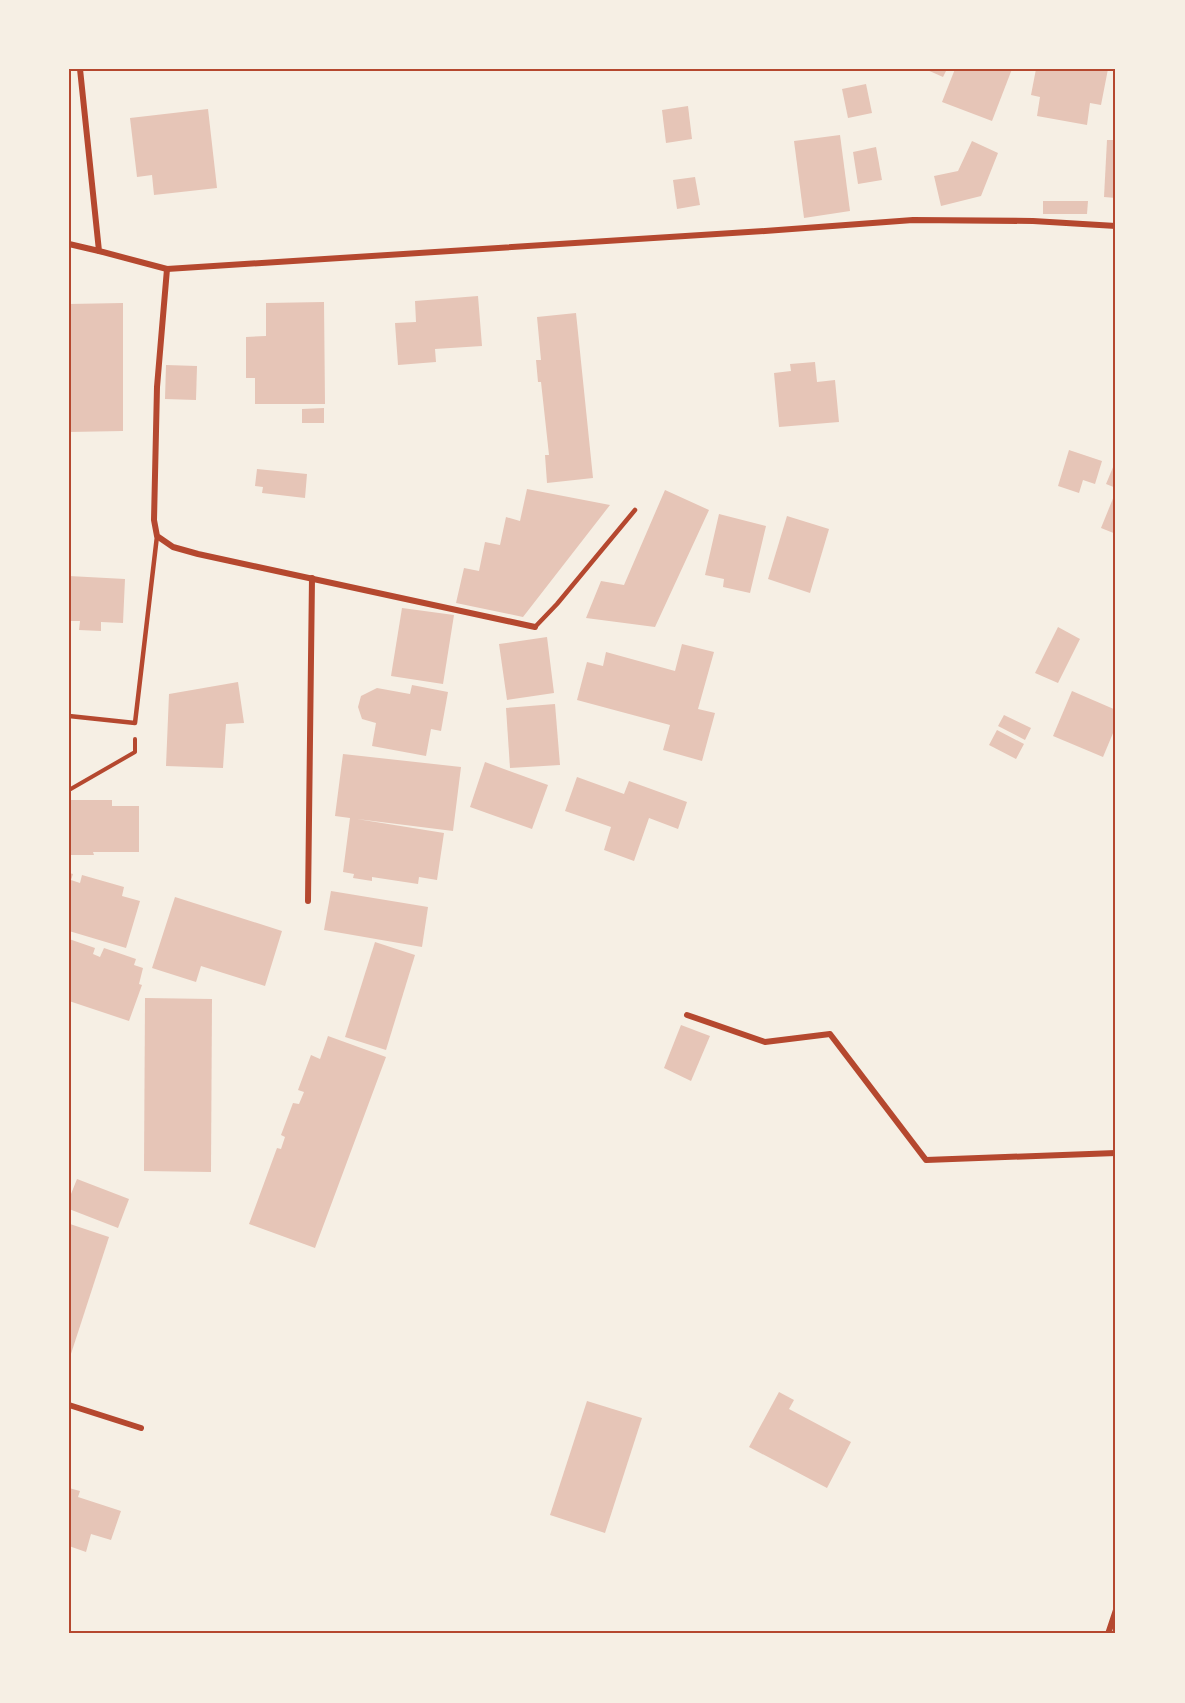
<svg xmlns="http://www.w3.org/2000/svg" width="1185" height="1703" viewBox="0 0 1185 1703" font-family="'PT Sans',sans-serif">
<rect width="100%" height="100%" fill="#f6efe4"/>
<g fill="#e6c5b7">
<polygon points="925,69 947,69 943,77"/>
<polygon points="955,69 1012,69 992,121 942,102"/>
<polygon points="1036,69 1108,69 1101,105 1090,103 1087,125 1037,116 1040,97 1031,95"/>
<polygon points="866,84 872,113 848,118 842,89"/>
<polygon points="688,106 692,139 666,143 662,110"/>
<polygon points="208,109 217,188 154,195 152,175 137,177 130,118"/>
<polygon points="840,135 850,211 804,218 794,141"/>
<polygon points="1107,140 1116,140 1116,198 1104,197"/>
<polygon points="972,141 998,153 981,196 941,206 934,176 958,171"/>
<polygon points="876,147 882,180 858,184 853,152"/>
<polygon points="695,177 700,205 677,209 673,180"/>
<polygon points="1043,201 1088,201 1087,214 1043,214"/>
<polygon points="478,296 482,346 435,349 436,362 398,365 395,323 416,322 415,301"/>
<polygon points="324,302 325,404 255,404 255,378 246,378 246,337 266,336 266,303"/>
<polygon points="123,303 123,431 69,432 69,304"/>
<polygon points="576,313 593,478 547,483 545,455 549,455 541,382 538,382 536,360 541,360 537,317"/>
<polygon points="815,362 817,382 835,380 839,422 779,427 774,373 791,371 790,364"/>
<polygon points="166,365 197,366 196,400 165,399"/>
<polygon points="324,408 324,423 302,423 302,409"/>
<polygon points="1069,450 1102,461 1095,484 1083,480 1079,493 1058,486"/>
<polygon points="1116,460 1116,488 1106,484"/>
<polygon points="257,469 307,474 305,498 262,493 263,487 255,486"/>
<polygon points="527,489 610,505 523,617 456,603 464,568 479,571 485,542 500,545 506,517 520,521"/>
<polygon points="665,490 709,510 655,627 586,618 601,581 624,585"/>
<polygon points="1116,491 1116,534 1101,528"/>
<polygon points="719,514 766,526 750,593 723,587 724,579 705,575"/>
<polygon points="787,516 829,529 810,593 768,579"/>
<polygon points="69,576 125,579 123,623 101,622 101,631 79,630 80,621 69,621"/>
<polygon points="402,608 454,615 443,684 391,676"/>
<polygon points="1058,627 1080,639 1058,683 1035,673"/>
<polygon points="547,637 554,693 507,700 499,644"/>
<polygon points="682,644 714,652 698,709 715,713 702,761 663,750 670,725 577,700 587,662 603,666 606,652 675,671"/>
<polygon points="238,682 244,723 226,724 223,768 166,766 169,694"/>
<polygon points="412,685 448,692 441,731 431,729 426,756 372,746 376,723 362,719 358,707 361,696 377,688 410,694"/>
<polygon points="1072,691 1116,710 1116,726 1103,757 1053,736"/>
<polygon points="555,704 560,765 510,768 506,708"/>
<polygon points="1004,715 1031,728 1025,740 998,726"/>
<polygon points="997,730 1024,744 1016,759 989,745"/>
<polygon points="343,754 461,767 453,831 357,819 444,833 437,880 419,877 418,884 372,877 372,881 353,878 354,874 343,872 350,818 335,816"/>
<polygon points="485,762 548,785 532,829 470,807"/>
<polygon points="577,777 624,794 629,781 687,802 678,829 649,818 634,861 604,850 611,827 565,811"/>
<polygon points="70,800 112,800 112,806 139,806 139,852 93,852 94,855 70,855"/>
<polygon points="69,873 73,874 71,880 80,883 82,875 124,887 122,896 140,901 126,948 69,931"/>
<polygon points="331,891 428,907 422,947 324,930"/>
<polygon points="175,897 282,931 265,986 201,966 196,982 152,968"/>
<polygon points="69,939 95,948 93,954 100,957 104,948 136,959 134,965 143,968 139,984 142,985 129,1021 69,1001"/>
<polygon points="375,942 415,955 386,1050 345,1037"/>
<polygon points="145,998 212,999 211,1172 144,1171"/>
<polygon points="681,1025 710,1036 691,1081 664,1068"/>
<polygon points="328,1036 386,1057 315,1248 249,1224 277,1148 281,1149 285,1137 281,1135 293,1103 299,1104 304,1092 298,1090 311,1055 320,1059"/>
<polygon points="77,1179 129,1199 118,1228 69,1209 69,1199"/>
<polygon points="70,1224 109,1237 69,1360 69,1226"/>
<polygon points="779,1392 794,1400 789,1409 851,1442 827,1488 749,1447"/>
<polygon points="587,1401 642,1418 605,1533 550,1515"/>
<polygon points="69,1488 80,1491 78,1497 121,1511 111,1540 91,1534 86,1552 69,1546"/>
</g>
<g fill="none" stroke-linecap="round" stroke-linejoin="round">
<polyline stroke="#b5482f" stroke-width="4" points="69,790 135,752 135,739"/>
<g stroke="#b5482f" stroke-width="4.5">
<polyline points="535,627 557,604 635,510"/>
<polyline points="69,716 135,723 157,536"/>
</g>
<g stroke="#b5482f" stroke-width="6">
<polyline points="80,69 99,251 167,269 765,231 913,220 1033,221 1116,226"/>
<polyline points="69,244 99,251"/>
<polyline points="167,269 157,387 154,520 157,536 173,547 198,554 535,627"/>
<polyline points="308,901 312,578"/>
<polyline points="687,1015 765,1042 830,1034 926,1160 1116,1153"/>
<polyline points="69,1405 141,1428"/>
<polyline points="1108,1634 1116,1610"/>
</g>
</g>
<rect width="1185" height="1703" fill="none" stroke="#f6efe4" stroke-width="141"/>
<rect x="70" y="70" width="1044" height="1562" fill="none" stroke="#b5482f" stroke-width="2"/>
</svg>
